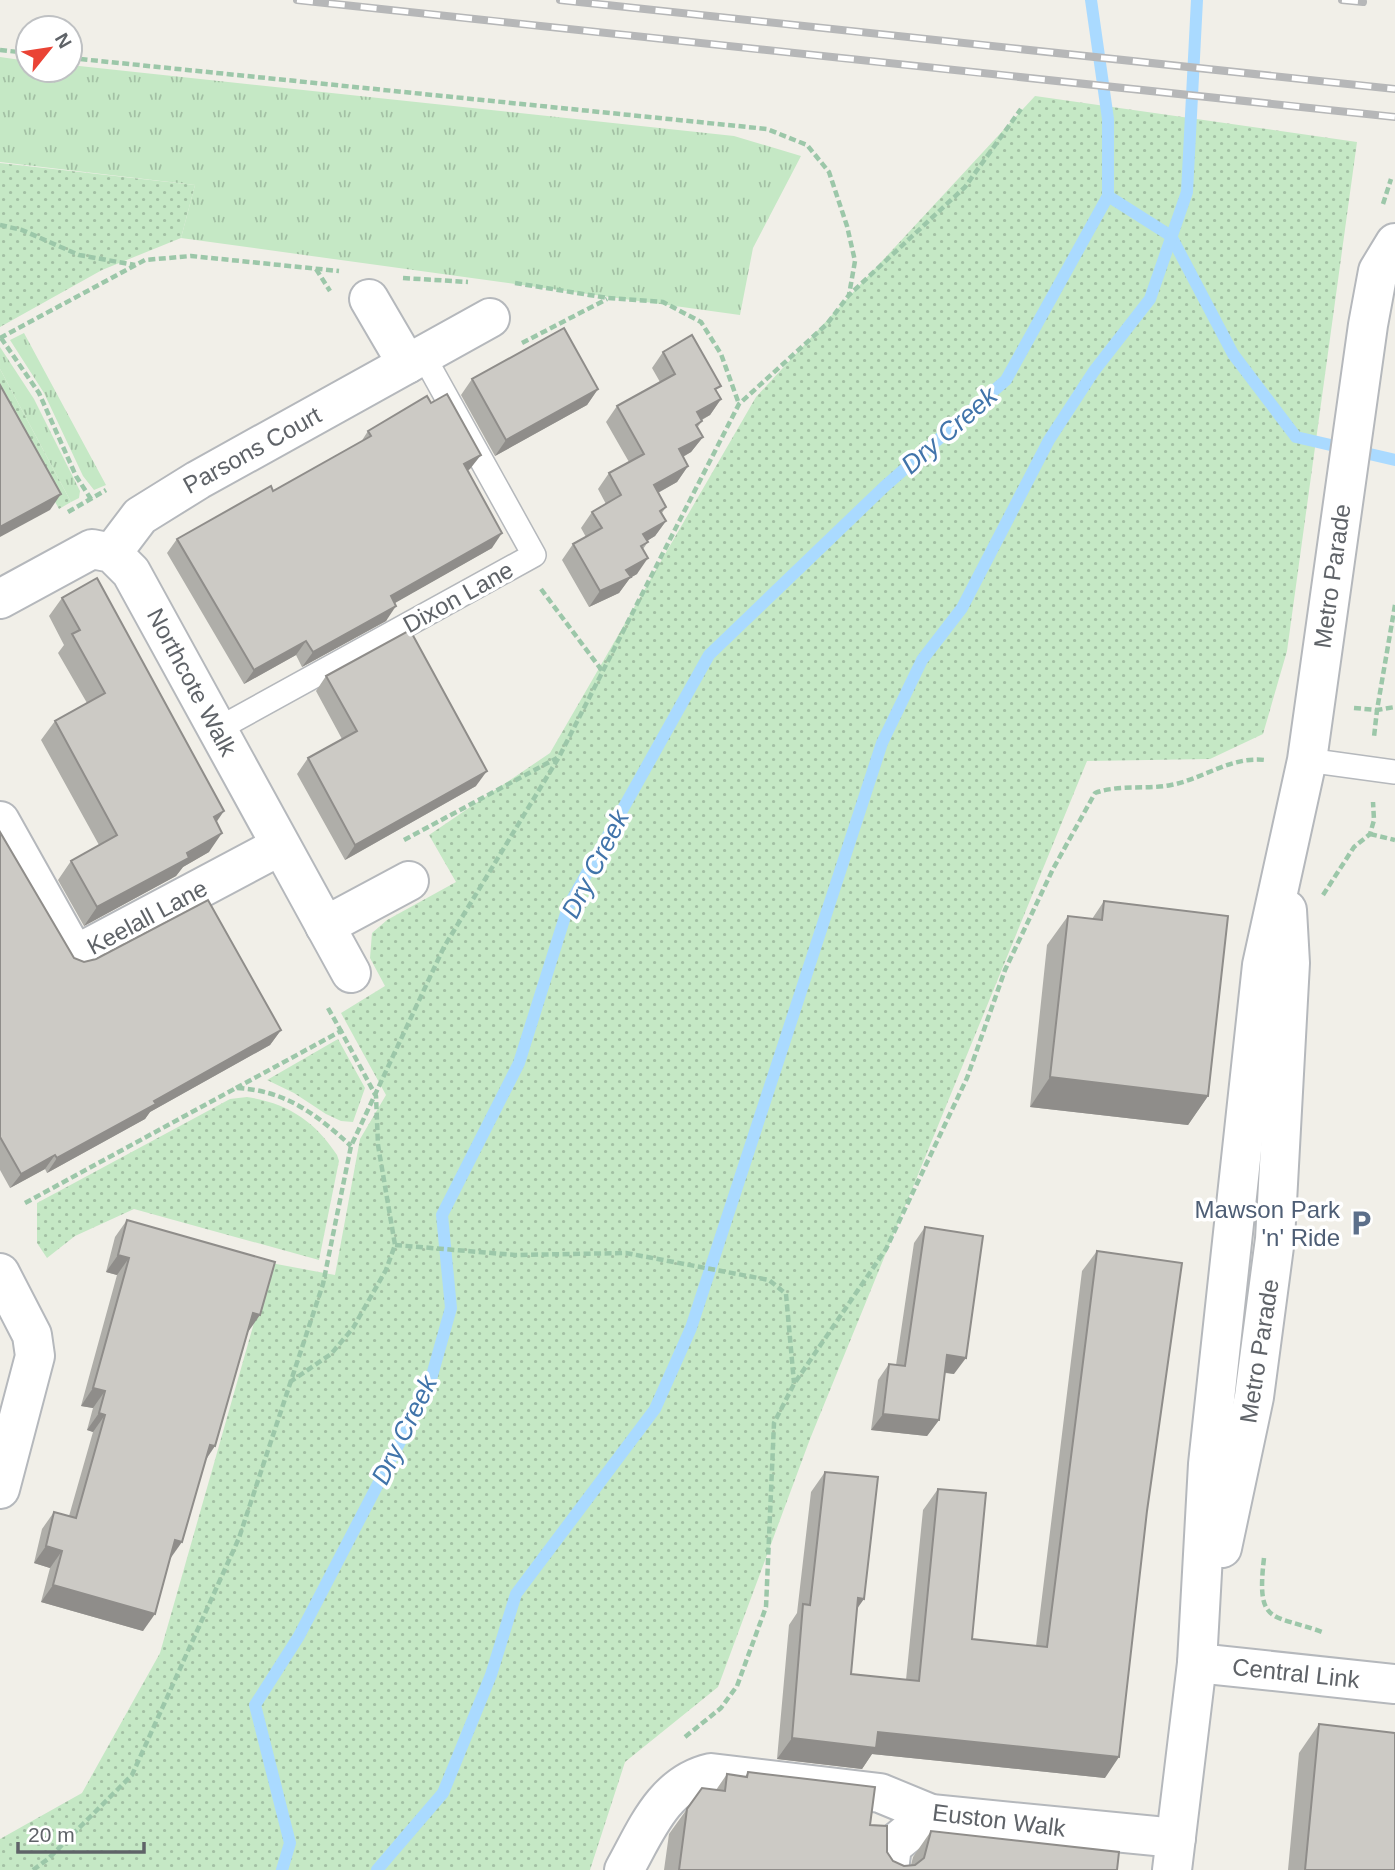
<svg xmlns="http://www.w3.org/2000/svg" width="1395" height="1870" viewBox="0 0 1395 1870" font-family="Arial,sans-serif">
<defs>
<pattern id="grass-tufts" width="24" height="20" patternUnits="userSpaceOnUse" patternTransform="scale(1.75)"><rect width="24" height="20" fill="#c5e8c5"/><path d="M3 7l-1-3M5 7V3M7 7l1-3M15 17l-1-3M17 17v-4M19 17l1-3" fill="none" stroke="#a3c0a4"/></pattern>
<pattern id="park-dots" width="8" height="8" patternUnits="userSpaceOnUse" patternTransform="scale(1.75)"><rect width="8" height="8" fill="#c5e8c5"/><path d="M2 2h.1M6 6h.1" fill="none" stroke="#a3c0a4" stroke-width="1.8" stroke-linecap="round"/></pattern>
</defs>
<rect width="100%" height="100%" fill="#f1efe8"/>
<g fill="url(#grass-tufts)">
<polygon points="0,57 28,61 28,70 70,70 70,65 734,136 801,156 753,248 740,315 181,238 195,185 0,162"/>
<polygon points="24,333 106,485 94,490 83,476 44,393 10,340"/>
<polygon points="0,347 34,399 80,491 79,498 71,502 0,369"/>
</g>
<g fill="url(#park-dots)">
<polygon points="1035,96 1357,142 1287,651 1263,734 1210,759 1087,761 810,1439 718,1687 625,1762 590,1870 0,1870 0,1839 82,1793 160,1653 271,1263 335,1275 360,1139 386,1095 341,1013 385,986 370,958 372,933 387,920 456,882 429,835 550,753 756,397"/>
<polygon points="0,163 195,185 181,238 102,270 0,327"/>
<polygon points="0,369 71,502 59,509 0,402"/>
<polygon points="338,1039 365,1088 353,1122 341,1121 326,1114 294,1093 267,1080"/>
<path d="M247 1097C287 1103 315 1121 337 1155L339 1161 319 1260 134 1209 75 1236 47 1258 37 1243V1203L230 1099Z"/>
</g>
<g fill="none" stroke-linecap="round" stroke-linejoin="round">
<g stroke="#aadaff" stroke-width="12">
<polyline points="1108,196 1171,236 1233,354 1296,437 1395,460"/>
<polyline points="282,1870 290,1843 255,1705 299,1636 429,1386 451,1308 442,1215 519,1063 568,907 709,655 884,487 1006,380 1108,196 1108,119 1091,0"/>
<polyline points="377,1870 443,1793 491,1675 516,1594 655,1409 691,1328 882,743 922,660 962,608 1049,440 1094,371 1150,299 1187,192 1197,0"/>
</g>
<defs>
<g id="service">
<polyline points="218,729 534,555 423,355"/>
<polyline points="1307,760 1395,772"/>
</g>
<g id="minor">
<polyline points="369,299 407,364"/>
<polyline points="112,553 140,516 198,480 490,318"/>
<polyline points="0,599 92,549 112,553 131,572 351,973"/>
<polyline points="0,821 75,955 280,846"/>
<polyline points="325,926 409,881"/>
<polyline points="0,1273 32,1335 35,1356 0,1489"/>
<polyline points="1222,1548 1254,1397 1275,1239 1290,963 1287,910"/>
<polyline points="1197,1663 1395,1684"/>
<path d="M624 1870C646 1831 663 1784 711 1773L880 1793 931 1814 1176 1838"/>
<polyline points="889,1870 892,1846 931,1814"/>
<polyline points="1172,1870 1197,1663 1208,1464 1262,965 1307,760 1368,325 1378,271 1395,243"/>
</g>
</defs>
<use href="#service" stroke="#b5b8bc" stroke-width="26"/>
<use href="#minor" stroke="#b5b8bc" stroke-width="42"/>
<g stroke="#9cc7a9" stroke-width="4.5" stroke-dasharray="7 3.5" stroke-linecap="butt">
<polyline points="0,50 28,53"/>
<polyline points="70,58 767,129 807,145 829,172 847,226 855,261 849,295"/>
<polyline points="1383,204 1391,179"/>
<polyline points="0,225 22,230 79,255 135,265"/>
<polyline points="316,269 330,291"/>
<polyline points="403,278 468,282"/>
<polyline points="515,283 608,298 663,302 701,322 721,354 739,404"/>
<polyline points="0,338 145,260 191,256 339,271"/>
<polyline points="1,338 39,393 76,476 91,499"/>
<polyline points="522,343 607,299"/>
<polyline points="68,512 106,490"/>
<polyline points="541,589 603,672"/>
<polyline points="1395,605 1377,710 1395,707"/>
<polyline points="1354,708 1377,710 1374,737"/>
<polyline points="1370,834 1395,840"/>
<polyline points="404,840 557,758"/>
<polyline points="1323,895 1354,847 1370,834 1374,820 1373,802"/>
<polyline points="328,1008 341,1031"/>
<polyline points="236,1088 341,1031 376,1096 378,1145 395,1245 386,1270 353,1328 331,1354 290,1382"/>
<path d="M25 1203 236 1088C285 1090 316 1114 351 1146"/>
<polyline points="395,1245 515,1255 626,1253 769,1280 786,1294 794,1383"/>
<path d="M1264 1558C1256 1627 1272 1613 1325 1633"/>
<path d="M685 1737 721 1708 737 1686 766 1607 774 1423 794 1384 886 1249 967 1078 1005 970 1053 869 1095 793C1120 784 1146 790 1171 785 1203 779 1231 756 1265 760"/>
<polyline points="33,1870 48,1859 132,1775 239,1538 323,1284 351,1146 444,947 559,757 739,404 827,324 849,295 965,187 1021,109"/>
</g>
<use href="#service" stroke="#fff" stroke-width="23"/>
<use href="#minor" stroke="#fff" stroke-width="38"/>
<defs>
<g id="rail">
<polyline points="297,0 1395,117"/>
<polyline points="560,0 1395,89"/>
<polyline points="1342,0 1363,2"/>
</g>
</defs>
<use href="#rail" stroke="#b6b7b8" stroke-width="8"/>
<use href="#rail" stroke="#fff" stroke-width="5" stroke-dasharray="16" stroke-linecap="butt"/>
</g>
<g fill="#afaea9">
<polygon points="663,352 717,392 721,399 710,415 702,420 702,421 697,428 703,437 691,452 683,457 688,466 677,482 658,493 666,507 662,513 666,521 655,536 647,541 648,542 643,549 637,574 630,578 619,593 589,607 562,560 573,544 586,537 581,528 592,512 606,504 598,489 609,473 629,462 606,422 617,406 660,382 652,368"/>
<polygon points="472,379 598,389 587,405 495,456 461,395"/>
<polygon points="368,431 470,469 468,470 492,548 394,603 386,621 302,667 296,655 244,684 167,553 177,539 273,491 361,442"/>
<polygon points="62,598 216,822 209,852 183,867 176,876 84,926 58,880 71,861 99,845 41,740 55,721 87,703 58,653 64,645 49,616"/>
<polygon points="326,676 476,786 345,860 297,774 308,758 342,739 316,691"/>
<polygon points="0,832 74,958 281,1030 270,1045 150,1112 145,1119 47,1173 45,1169 10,1188 0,1170"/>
<polygon points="1104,901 1208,1096 1188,1125 1030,1107 1047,945 1068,916 1092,919"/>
<polygon points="127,1220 248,1332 205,1460 170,1559 143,1631 41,1602 50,1568 34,1563 42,1529 54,1512 69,1516 93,1432 87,1430 93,1408 81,1406 117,1275 106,1272 115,1237"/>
<polygon points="925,1227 954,1374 945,1373 939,1420 927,1436 871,1430 878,1380 889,1364 896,1365 914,1243"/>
<polygon points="1097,1251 1105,1778 872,1754 862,1769 777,1759 789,1625 797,1613 811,1492 825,1472 857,1609 851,1674 906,1680 923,1510 938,1489 972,1639 1036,1646 1082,1271"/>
<polygon points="1319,1724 1395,1870 1288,1870 1299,1753"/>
<polygon points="748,1772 870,1825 893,1861 904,1866 911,1865 913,1857 931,1831 1117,1870 664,1870 669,1834 702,1788 716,1790 727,1774 745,1777"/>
</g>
<g fill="#8f8d8a">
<polygon points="598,389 587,405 495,456 506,440"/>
<polygon points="721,399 710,415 686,428 697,412"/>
<polygon points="703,437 691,452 668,465 679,449"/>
<polygon points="481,455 470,469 454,478 464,464"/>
<polygon points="688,466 677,482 643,501 654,485"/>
<polygon points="61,494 50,510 0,537 0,527"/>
<polygon points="666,521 655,536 632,550 643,534"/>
<polygon points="502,533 492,548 381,611 391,596"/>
<polygon points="648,558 637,574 630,578 619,593 589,607 600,591 626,570"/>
<polygon points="396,606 386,621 302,667 313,652"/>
<polygon points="306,641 296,655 244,684 254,670"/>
<polygon points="487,771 476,786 345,860 355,845"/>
<polygon points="224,811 211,830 214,817"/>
<polygon points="222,833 209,852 183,867 176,876 84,926 97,907"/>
<polygon points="281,1030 270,1045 150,1112 145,1119 47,1173 57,1158 154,1101"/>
<polygon points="1050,1077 1208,1096 1188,1125 1030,1107"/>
<polygon points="55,1155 45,1169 10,1188 21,1174"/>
<polygon points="118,1255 129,1258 117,1275 106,1272"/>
<polygon points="253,1313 260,1315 248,1332"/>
<polygon points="947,1355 966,1358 954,1374 936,1371"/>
<polygon points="93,1388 105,1391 93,1408 81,1406"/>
<polygon points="99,1413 105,1415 93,1432 87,1430"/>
<polygon points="883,1414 939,1420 927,1436 871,1430"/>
<polygon points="210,1445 215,1446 203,1464"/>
<polygon points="175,1540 182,1542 170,1559 163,1557"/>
<polygon points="46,1546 62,1551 50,1568 34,1563"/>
<polygon points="53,1585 155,1614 143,1631 41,1602"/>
<polygon points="858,1598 864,1599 849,1620"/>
<polygon points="878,1732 1119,1757 1105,1778 872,1754 862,1769 777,1759 792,1738"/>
</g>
<g fill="#cccac5" stroke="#8f8d8a" stroke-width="2">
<polygon points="564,328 598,389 506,440 472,379"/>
<polygon points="692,335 721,386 715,389 721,399 697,412 702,421 696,425 703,437 679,449 688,466 654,485 666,507 660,511 666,521 643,534 648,542 641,546 648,558 626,570 631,577 600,591 573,544 602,528 592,512 621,495 609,473 644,454 617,406 675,374 663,352"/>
<polygon points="0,385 61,494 0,527"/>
<polygon points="447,394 481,455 464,464 502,533 391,596 396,606 313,652 306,641 254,670 177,539 271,486 273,491 371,436 368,431 427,396 431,403"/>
<polygon points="97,578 224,811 214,817 222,833 187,853 189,858 97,907 71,861 117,835 55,721 105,693 72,634 80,630 62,598"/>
<polygon points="410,630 487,771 355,845 308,758 357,731 326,676"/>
<polygon points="0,832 74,958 84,962 96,959 208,900 281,1030 154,1101 156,1104 57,1158 55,1155 21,1174 0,1137"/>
<polygon points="1104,901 1228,916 1208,1096 1050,1077 1068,916 1102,920"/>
<polygon points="127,1220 275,1262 260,1315 253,1313 215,1446 210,1445 182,1542 175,1540 155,1614 53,1585 62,1551 46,1546 54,1512 76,1518 105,1415 99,1413 105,1391 93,1388 129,1258 118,1255"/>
<polygon points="925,1227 983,1236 966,1358 947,1355 939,1420 883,1414 889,1364 905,1366"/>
<polygon points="1097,1251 1182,1263 1147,1511 1119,1757 878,1732 876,1748 792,1738 803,1604 810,1605 825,1472 878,1477 864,1599 858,1598 851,1674 919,1681 938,1489 986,1493 972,1639 1047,1647"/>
<polygon points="1319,1724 1395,1733 1395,1870 1305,1870"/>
<polygon points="748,1772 875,1787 870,1825 887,1826 887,1852 893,1861 904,1866 915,1865 924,1858 931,1831 1119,1852 1117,1870 679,1870 687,1809 702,1788 725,1791 727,1774 747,1777"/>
</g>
<defs>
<symbol id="parking-bare" viewBox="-9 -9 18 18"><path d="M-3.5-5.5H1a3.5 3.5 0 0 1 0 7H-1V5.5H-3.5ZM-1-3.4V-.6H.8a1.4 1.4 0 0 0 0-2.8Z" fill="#5c6f8a" stroke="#fff" stroke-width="2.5" paint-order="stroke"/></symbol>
</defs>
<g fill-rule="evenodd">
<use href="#parking-bare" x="1342" y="1204" width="38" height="38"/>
</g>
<g text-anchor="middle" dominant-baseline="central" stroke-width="7" stroke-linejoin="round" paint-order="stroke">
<g font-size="24" fill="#5f6368" stroke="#fff">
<text transform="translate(252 450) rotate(-29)">Parsons Court</text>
<text transform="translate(1332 576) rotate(-82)">Metro Parade</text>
<text transform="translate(458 597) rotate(-29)">Dixon Lane</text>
<text transform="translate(192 682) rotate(62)">Northcote Walk</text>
<text transform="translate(147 917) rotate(-28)">Keelall Lane</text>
<text transform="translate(1259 1351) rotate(-81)">Metro Parade</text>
<text transform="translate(1296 1673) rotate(6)">Central Link</text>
<text transform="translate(999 1820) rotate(7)">Euston Walk</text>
</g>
<g font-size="24" fill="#4e5e75" stroke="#fff" text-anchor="end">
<text x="1340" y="1209">Mawson Park<tspan x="1340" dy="28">'n' Ride</tspan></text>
</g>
<g font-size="26" font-style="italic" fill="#4174aa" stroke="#fff">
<text transform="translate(949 430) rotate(-41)">Dry Creek</text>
<text transform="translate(595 864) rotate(-63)">Dry Creek</text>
<text transform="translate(404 1430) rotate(-64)">Dry Creek</text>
</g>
</g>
<g transform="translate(49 49) rotate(60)"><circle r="33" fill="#ffffff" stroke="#bfc1c3" stroke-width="2"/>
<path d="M0-5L12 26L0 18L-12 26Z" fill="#ea4335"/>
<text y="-10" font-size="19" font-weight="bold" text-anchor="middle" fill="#5f6368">N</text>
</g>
<path d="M18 1842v10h126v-10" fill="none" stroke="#5f6368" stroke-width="3.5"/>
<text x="28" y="1842" font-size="21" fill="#5f6368" stroke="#ffffff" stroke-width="5" paint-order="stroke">20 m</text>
</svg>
